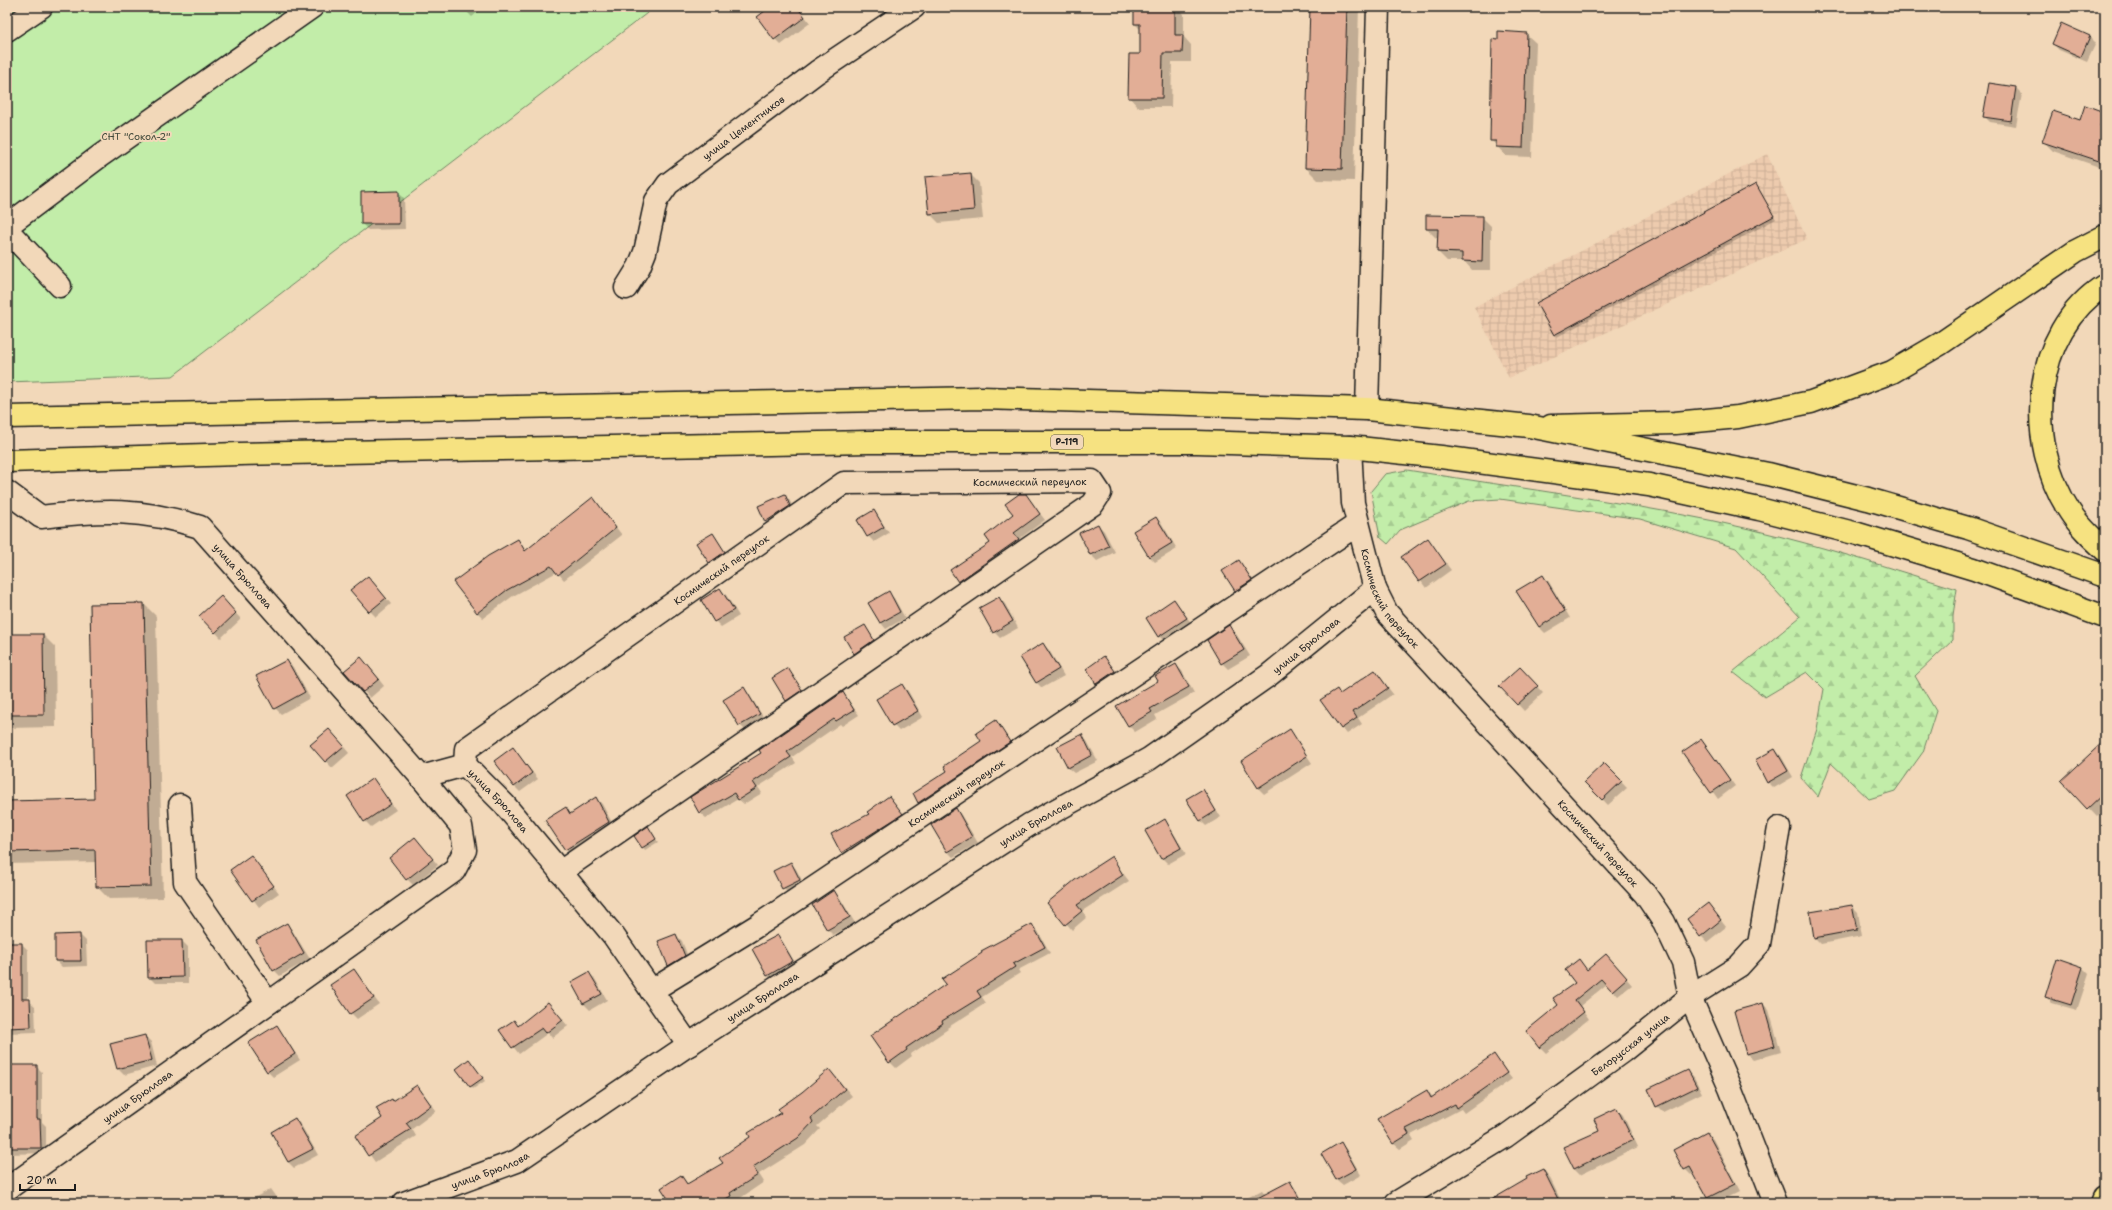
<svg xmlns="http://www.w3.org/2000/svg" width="2112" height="1210" viewBox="0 0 2112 1210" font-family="'Shantell Sans',sans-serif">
<defs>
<pattern id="industrial-grid" width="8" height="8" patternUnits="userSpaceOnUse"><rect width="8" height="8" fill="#edcbae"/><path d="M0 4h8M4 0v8" fill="none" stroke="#cbae95"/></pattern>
<pattern id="forest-firs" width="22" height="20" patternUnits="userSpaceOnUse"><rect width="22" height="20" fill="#c2eda9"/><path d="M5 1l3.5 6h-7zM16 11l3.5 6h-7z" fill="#a6cb91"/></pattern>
</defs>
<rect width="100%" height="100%" fill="#f2d8b9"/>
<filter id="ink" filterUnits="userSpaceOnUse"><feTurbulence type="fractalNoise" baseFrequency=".025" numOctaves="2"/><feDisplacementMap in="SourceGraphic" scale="8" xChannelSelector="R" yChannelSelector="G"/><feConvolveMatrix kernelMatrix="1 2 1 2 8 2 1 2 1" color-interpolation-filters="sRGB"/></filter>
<g filter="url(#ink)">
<polygon fill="url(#industrial-grid)" points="1767,154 1807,239 1509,378 1474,307"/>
<path fill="url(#forest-firs)" stroke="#6f8462" d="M1407 470C1522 489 1640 503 1754 530 1822 546 1890 568 1957 589L1953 615V640L1915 676 1936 711 1923 752 1895 791 1869 799 1831 763 1818 797 1801 778 1817 729 1824 689 1807 672 1765 697 1733 672 1800 617 1736 548 1640 519 1500 499 1469 501 1400 530 1388 544 1380 537 1371 491 1385 474Z"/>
<polygon fill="#c2eda9" stroke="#6f8462" points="7,7 655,7 173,376 7,382"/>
<g fill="#0003">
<polygon points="462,7 484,7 472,17"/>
<polygon points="771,7 798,7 810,23 781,45 775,39"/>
<polygon points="1135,7 1177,7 1184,14 1184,37 1191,45 1191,62 1172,62 1171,107 1138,107 1129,97 1141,55 1141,30 1135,24"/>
<polygon points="1311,7 1359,7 1354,181 1318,180 1306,168"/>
<polygon points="2061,25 2090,37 2096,43 2087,62 2059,50 2053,44"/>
<polygon points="1526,34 1536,43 1532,157 1506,156 1491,140 1499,41"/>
<polygon points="2016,88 2022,94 2016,126 1990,122 1984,116"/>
<polygon points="2086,106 2105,114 2105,169 2053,151 2044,142 2081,121"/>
<polygon points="970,174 979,183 983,219 939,223 930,214"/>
<polygon points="1756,185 1776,219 1557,337 1555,335"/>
<polygon points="398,192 404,198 405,229 368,230 362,224 362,193"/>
<polygon points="1482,217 1491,226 1491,270 1472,270 1464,261 1447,261 1438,252 1438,238 1436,238 1427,229"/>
<polygon points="785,495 790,501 795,512 772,527 766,521 759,506"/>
<polygon points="1026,495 1045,520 1019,539 1024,545 965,587 959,581 992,544 1014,514"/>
<polygon points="593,498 622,535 564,580 557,572 513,596 483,618 477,612 518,540 526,551"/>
<polygon points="874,511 889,533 874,542 868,536"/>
<polygon points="1156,518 1162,524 1177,549 1155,562 1149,556"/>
<polygon points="1098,525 1104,531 1115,552 1097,561 1091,555 1081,533"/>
<polygon points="712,534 730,558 716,568 710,562"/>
<polygon points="1428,540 1451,570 1426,588 1403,557"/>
<polygon points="1239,561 1257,586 1242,597 1223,572"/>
<polygon points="1543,576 1549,582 1570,618 1545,633 1539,627"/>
<polygon points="373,583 391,604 376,617 370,611"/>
<polygon points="720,589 726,595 739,616 721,627 715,621"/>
<polygon points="888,593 894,598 905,618 886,629 881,623"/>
<polygon points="999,598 1005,604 1018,628 1000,638 994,632"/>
<polygon points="1174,600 1192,624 1165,642 1159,636"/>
<polygon points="226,603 241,619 221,638 200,616"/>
<polygon points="144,604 156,616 163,898 109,899 97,887 96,862 7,864 7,802 95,800"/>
<polygon points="865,626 879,646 861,659 855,653"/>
<polygon points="1229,626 1235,632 1250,656 1228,669 1222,663"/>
<polygon points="7,635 43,635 55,647 56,727 7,728"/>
<polygon points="1043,644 1049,650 1064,676 1042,688 1036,682"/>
<polygon points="1104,657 1120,678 1103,689 1087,669"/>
<polygon points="287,661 293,667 310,698 281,714 275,708"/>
<polygon points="367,664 384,686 370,698 345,671"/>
<polygon points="1176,665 1182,671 1194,693 1155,715 1157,719 1135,732 1129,726 1118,706 1159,682"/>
<polygon points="788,669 807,696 793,706 787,700"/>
<polygon points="1375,671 1393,694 1358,718 1362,724 1347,734 1342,728 1341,695"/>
<polygon points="1525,674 1543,693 1524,711 1501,686"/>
<polygon points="902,685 908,691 923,717 899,731 893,725"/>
<polygon points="743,688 749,694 765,720 746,731 740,725"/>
<polygon points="843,693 859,715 842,726 840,724 792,757 796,763 758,787 762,793 744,804 738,799 706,818 700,813 691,798 762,753"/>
<polygon points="996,722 1014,747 924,808 914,794 948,771 982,741"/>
<polygon points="1290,731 1312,763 1264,794 1258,788"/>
<polygon points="335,736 349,753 332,768 312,745"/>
<polygon points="1081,736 1087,741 1098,761 1074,773 1068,768"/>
<polygon points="1701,740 1735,786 1718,799 1684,752"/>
<polygon points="2105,741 2105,810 2097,817 2063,781"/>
<polygon points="513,748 538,779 520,792 514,786"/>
<polygon points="1775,750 1781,756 1793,777 1774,788 1768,782"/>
<polygon points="1604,764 1627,788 1608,805 1586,782"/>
<polygon points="373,779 396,810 371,827 365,821"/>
<polygon points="1202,791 1221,817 1206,826 1200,820"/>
<polygon points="889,797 908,820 848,858 842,852 833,834 870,815"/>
<polygon points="596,798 602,804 615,828 571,855 566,850 565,808 571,814"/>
<polygon points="956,809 961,815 978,843 953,857 947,851"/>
<polygon points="1164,821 1170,827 1186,854 1168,864 1162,858"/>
<polygon points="650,830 658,842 645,850 643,847"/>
<polygon points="415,838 438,865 413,885 407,879"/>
<polygon points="251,856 279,893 259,907 231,870"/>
<polygon points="1111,858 1129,881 1082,911 1087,917 1072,930 1049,903"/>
<polygon points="790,863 796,869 805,886 789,894 783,888"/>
<polygon points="834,892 840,898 855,923 833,935 827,929"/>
<polygon points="1852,906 1858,912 1862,936 1821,944 1815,938 1811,913"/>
<polygon points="1713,910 1726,927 1707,942 1701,936"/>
<polygon points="287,924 292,930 310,959 280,976 274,970"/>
<polygon points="1032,925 1038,931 1050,953 1018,970 1020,973 982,997 986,1003 947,1028 948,1029 911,1054 912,1056 896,1068 890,1062 947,984"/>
<polygon points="80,935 86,941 87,966 62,967 56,961"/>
<polygon points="676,935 682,941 690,962 675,971 669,965"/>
<polygon points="777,936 783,942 798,968 774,982 768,976 753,950"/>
<polygon points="182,941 188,947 188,983 155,983 149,977"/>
<polygon points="7,944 22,944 28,950 28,1000 35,1006 36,1032 7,1033"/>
<polygon points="1606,955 1632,985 1618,996 1607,984 1580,1006 1589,1019 1546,1053 1540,1047 1559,1006 1576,983 1578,960 1588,971"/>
<polygon points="2083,968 2089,974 2077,1010 2052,1003 2046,997"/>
<polygon points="354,970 379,1004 357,1019 351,1013"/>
<polygon points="589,973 595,979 607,1000 590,1010 584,1004 572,983"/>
<polygon points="548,1003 568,1026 552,1038 548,1033 519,1054 500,1030 514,1021 519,1026"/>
<polygon points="1763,1004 1769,1010 1781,1052 1753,1060 1747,1054 1735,1012"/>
<polygon points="277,1026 300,1060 273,1077 267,1071"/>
<polygon points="145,1036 151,1042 157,1066 124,1075 118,1069 112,1045"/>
<polygon points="1494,1056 1512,1079 1464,1113 1461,1109 1411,1135 1414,1140 1400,1149 1394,1144 1379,1119 1427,1091 1433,1097"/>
<polygon points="472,1063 485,1081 473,1089 458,1069"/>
<polygon points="7,1066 36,1066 42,1072 42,1122 46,1126 46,1153 9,1154 7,1152"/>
<polygon points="1688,1071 1694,1077 1702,1093 1663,1112 1657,1106"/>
<polygon points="836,1077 852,1096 817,1126 820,1129 805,1145 759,1174 764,1182 736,1201 737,1203 672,1203 681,1176 688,1184 724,1164 752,1138 783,1113"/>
<polygon points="417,1086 436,1111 412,1129 416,1136 375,1162 356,1136 383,1118 394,1102"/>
<polygon points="1617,1109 1623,1115 1638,1147 1580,1175 1574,1169 1565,1148 1600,1131"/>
<polygon points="295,1119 301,1125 318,1155 294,1168 288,1162 272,1132"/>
<polygon points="1707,1133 1713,1139 1740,1191 1716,1203 1708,1198 1695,1173 1691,1175 1685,1169"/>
<polygon points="1340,1144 1346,1149 1361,1175 1343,1185 1337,1180"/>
<polygon points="1543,1170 1549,1176 1562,1203 1487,1203"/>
<polygon points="1290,1182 1295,1188 1303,1203 1238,1203 1262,1190 1266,1195"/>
<polygon points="271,1189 281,1203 251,1203 250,1200"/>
</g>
<g fill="#e2ae96" stroke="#1c1c1c">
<polygon points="770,7 797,7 805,17 774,40 757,17"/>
<polygon points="1134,7 1175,7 1175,35 1183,35 1182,53 1163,53 1162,98 1128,98 1129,54 1140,54 1140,24 1134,24"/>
<polygon points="1310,7 1347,7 1342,169 1305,168"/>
<polygon points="2061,23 2090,36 2081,57 2052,44"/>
<polygon points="1498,31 1527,33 1523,148 1496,147 1496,141 1490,141 1492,39 1498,40"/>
<polygon points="1989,83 2016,87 2011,121 1983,117"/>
<polygon points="2085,105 2104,112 2100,126 2105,128 2105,163 2042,142 2053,111 2080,120"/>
<polygon points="971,173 974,210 929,214 925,177"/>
<polygon points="1756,184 1774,216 1554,335 1536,303"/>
<polygon points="399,191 399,224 361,224 361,192"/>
<polygon points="1426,215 1483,216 1482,262 1462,261 1462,253 1437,252 1438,229 1426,229"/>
<polygon points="785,494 790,506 765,522 758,506"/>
<polygon points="1019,494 1026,494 1040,514 1014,533 1019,539 958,582 950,570 990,543 985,536 1013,514 1005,504"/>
<polygon points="593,497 616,528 558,575 551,566 507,590 477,613 453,582 488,556 518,539 525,551"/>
<polygon points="874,510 884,527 867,537 857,520"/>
<polygon points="1156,517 1172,543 1149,557 1133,531"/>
<polygon points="1098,524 1109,546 1090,555 1079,533"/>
<polygon points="713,533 725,552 709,563 696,543"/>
<polygon points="1428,538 1446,564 1419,582 1401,557"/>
<polygon points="1239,560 1252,580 1235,591 1222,571"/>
<polygon points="1543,575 1565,611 1539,627 1516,591"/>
<polygon points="368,576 386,598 369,612 350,590"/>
<polygon points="720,588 734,610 714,622 701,600"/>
<polygon points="889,591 900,612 880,623 868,603"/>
<polygon points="221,596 236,613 215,633 199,616"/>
<polygon points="999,597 1013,621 993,633 979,608"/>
<polygon points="1174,599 1187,618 1158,637 1146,618"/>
<polygon points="144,603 151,886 96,887 95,850 7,852 7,801 94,799 90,604"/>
<polygon points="865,625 874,640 854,654 844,637"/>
<polygon points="1229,625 1244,650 1221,664 1207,640"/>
<polygon points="7,634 43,634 44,715 7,715"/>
<polygon points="1043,643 1059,669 1036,683 1020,657"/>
<polygon points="1104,656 1115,671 1096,684 1086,669"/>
<polygon points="361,657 379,679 363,692 344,671"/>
<polygon points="287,660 305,692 274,709 256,676"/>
<polygon points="1176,664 1189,687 1150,709 1152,712 1128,726 1116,706 1158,681 1155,676"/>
<polygon points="1520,667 1538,686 1517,705 1499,686"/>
<polygon points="788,668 802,690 786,701 772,678"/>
<polygon points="1375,670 1388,688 1353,712 1357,718 1341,729 1320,700 1337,689 1340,694"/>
<polygon points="902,684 918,711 892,726 876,699"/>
<polygon points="744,687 760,714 739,726 723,700"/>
<polygon points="843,692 854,710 836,721 834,719 787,752 791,757 753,782 757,788 738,800 734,793 699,813 690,797 761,753 759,750"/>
<polygon points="996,720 1010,742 918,803 913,793 947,771 944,766 981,741 976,733"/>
<polygon points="329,729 344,746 325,762 310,745"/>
<polygon points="1290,729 1307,756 1258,788 1241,761"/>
<polygon points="1082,734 1092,755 1068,768 1057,747"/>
<polygon points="1701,739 1730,780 1711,793 1682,752"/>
<polygon points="2105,740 2105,792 2087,809 2061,781"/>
<polygon points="513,747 532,773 514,787 494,761"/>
<polygon points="1775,749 1788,771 1767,783 1755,760"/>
<polygon points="1604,763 1622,781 1602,800 1584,782"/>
<polygon points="373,778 391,804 364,822 347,796"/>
<polygon points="1203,789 1216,811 1200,821 1186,799"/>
<polygon points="889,796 903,814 841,853 831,834 869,814 867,812"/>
<polygon points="596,797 609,822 565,850 545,820 566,807 570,814"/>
<polygon points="956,808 972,837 947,852 931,825"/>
<polygon points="1165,819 1181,848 1161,859 1145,831"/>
<polygon points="648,826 656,839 642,848 634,836"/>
<polygon points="415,837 433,859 406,880 389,858"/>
<polygon points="251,855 274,886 252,901 230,870"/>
<polygon points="1112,856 1123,875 1077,905 1082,911 1065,925 1047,903 1075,880"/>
<polygon points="791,862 800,880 782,889 773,871"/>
<polygon points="834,890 850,917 827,930 812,905"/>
<polygon points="1708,903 1721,920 1700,937 1687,919"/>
<polygon points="1852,905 1857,930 1814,938 1810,912"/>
<polygon points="287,923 304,953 273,971 256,940"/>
<polygon points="1032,924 1045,947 1013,964 1015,967 977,991 981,997 942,1021 943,1023 906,1048 907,1050 889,1063 870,1036 946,984 942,979 982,953 981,951"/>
<polygon points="80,934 81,961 55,961 55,935"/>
<polygon points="676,934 685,956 668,966 658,941"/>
<polygon points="778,935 793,961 767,976 752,949"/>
<polygon points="147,940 182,940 183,977 148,978"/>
<polygon points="7,943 22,943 22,999 30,999 31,1027 7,1028"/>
<polygon points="1606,954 1627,978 1612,991 1601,979 1575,1000 1584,1012 1539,1048 1526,1031 1558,1005 1553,998 1575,983 1565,970 1579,959 1587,970"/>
<polygon points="2057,958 2083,967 2071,1005 2045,997"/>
<polygon points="354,969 374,998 350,1014 330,985"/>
<polygon points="589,972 602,994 583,1004 571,982"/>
<polygon points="548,1002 563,1020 546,1033 542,1028 512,1048 499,1030 514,1020 518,1026"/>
<polygon points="1763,1003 1775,1046 1746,1054 1734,1011"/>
<polygon points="277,1025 295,1054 267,1072 248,1043"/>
<polygon points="145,1035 152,1060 117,1069 110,1044"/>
<polygon points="1494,1054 1507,1073 1457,1108 1455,1104 1406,1129 1409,1134 1393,1144 1377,1119 1427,1090 1431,1098"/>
<polygon points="469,1059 483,1078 470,1087 456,1069"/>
<polygon points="7,1065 37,1065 37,1119 40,1119 41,1148 7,1148"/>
<polygon points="829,1069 845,1089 811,1118 813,1122 798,1138 753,1167 758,1175 730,1193 731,1196 718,1203 671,1203 661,1188 681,1175 687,1184 723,1163 719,1158 750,1137 748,1133 781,1113 778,1109 802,1092"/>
<polygon points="1688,1070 1697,1087 1656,1107 1648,1089"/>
<polygon points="417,1085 431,1105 406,1123 411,1129 368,1156 355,1136 382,1118 376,1108 392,1099 393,1101"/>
<polygon points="1617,1108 1633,1140 1574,1169 1563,1147 1599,1131 1594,1119"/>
<polygon points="295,1118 313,1149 288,1162 271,1132"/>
<polygon points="1707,1132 1735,1184 1707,1198 1690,1167 1684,1170 1673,1150"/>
<polygon points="1341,1142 1356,1169 1336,1180 1321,1154"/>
<polygon points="1543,1169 1560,1203 1486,1203 1527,1179 1526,1177"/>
<polygon points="1290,1181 1302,1203 1248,1203"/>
</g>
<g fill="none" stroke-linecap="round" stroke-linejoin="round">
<defs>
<g id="minor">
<polyline points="7,30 41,7"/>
<polyline points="7,226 100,156 312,7"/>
<polyline points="7,230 60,286"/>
<path id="s1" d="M626 288 639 267 645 252 656 201 668 184 817 72 914 7"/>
<polyline points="1367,409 1378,7"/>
<path id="s2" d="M1350 447 1353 503 1375 589 1387 613 1645 894 1664 922 1683 962 1690 997 1730 1088 1775 1203"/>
<path id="s3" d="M7 492 41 517C101 510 141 508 200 527L421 777 465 765 504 804 613 935 689 1045"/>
<path id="s4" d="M465 765 466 749 844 483 1092 481 1100 493 1093 504 560 872"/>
<polyline points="180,805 185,882 268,1003"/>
<path id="s5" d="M651 991 760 924 1358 524"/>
<path id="s6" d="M7 1189 454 871 465 850 461 826 421 777"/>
<path id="s7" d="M404 1203 517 1161 700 1037 1029 825 1149 759 1269 675 1375 589"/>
<path id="s8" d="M1396 1203 1506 1136 1623 1051 1690 997 1739 966 1759 944 1779 828"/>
</g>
<g id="major">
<path d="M2105 285C2031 332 2024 442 2070 512 2079 526 2092 538 2105 550"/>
<polyline points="1551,426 1675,423 1738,417 1811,402 1892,372 1940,344 2076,251 2105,236"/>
<polyline points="2103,1203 2105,1198"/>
</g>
<g id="highway">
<polyline points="7,417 982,398 1367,409 1529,426 1768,474 1868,499 1968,528 2105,576"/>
<polyline points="7,461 239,454 869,442 1197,442 1350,447 1441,457 1649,485 1759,509 1858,534 1974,569 2105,617"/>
</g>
</defs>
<use href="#minor" stroke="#1c1c1c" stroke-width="25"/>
<use href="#major" stroke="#1c1c1c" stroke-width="25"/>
<use href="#highway" stroke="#1c1c1c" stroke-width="25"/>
<use href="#minor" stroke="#f2d8b9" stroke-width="22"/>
<use href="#major" stroke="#f6e281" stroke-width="22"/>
<use href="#highway" stroke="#f6e281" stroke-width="22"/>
</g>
</g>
<g text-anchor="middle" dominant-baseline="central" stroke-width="4" stroke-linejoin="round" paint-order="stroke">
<rect fill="#f2d8b9" stroke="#5c544b" stroke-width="1" x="1051" y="435" width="32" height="14" rx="3"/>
<g font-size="9" font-weight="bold" fill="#1c1c1c">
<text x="1067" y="442">Р-119</text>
</g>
<g font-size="10" fill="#1c1c1c" stroke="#f2d8b9">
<text stroke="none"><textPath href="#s1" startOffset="208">улица Цементников</textPath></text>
<text stroke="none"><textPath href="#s4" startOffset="664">Космический переулок</textPath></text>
<text stroke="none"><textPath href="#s4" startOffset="328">Космический переулок</textPath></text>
<text stroke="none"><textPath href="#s3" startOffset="268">улица Брюллова</textPath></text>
<text stroke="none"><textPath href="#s2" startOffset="160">Космический переулок</textPath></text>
<text stroke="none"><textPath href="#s7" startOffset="1064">улица Брюллова</textPath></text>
<text stroke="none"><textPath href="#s5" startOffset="364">Космический переулок</textPath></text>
<text stroke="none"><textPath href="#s3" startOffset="631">улица Брюллова</textPath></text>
<text stroke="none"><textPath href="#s7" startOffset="740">улица Брюллова</textPath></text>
<text stroke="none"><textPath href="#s2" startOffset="484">Космический переулок</textPath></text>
<text stroke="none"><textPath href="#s7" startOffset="416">улица Брюллова</textPath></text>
<text stroke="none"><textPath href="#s8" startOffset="283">Белорусская улица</textPath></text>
<text stroke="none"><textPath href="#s6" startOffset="160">улица Брюллова</textPath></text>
<text stroke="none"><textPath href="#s7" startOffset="92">улица Брюллова</textPath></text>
</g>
<g font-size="10" fill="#3d4638" stroke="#f2d8b9">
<text x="136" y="136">СНТ "Сокол-2"</text>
</g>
</g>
<rect width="2112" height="1210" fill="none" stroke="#f2d8b9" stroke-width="24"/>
<rect x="12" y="12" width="2088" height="1186" fill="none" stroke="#1c1c1c" stroke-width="1.5" filter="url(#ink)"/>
<path d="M20 1184v6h55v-6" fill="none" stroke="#1c1c1c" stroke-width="2"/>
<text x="26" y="1184" font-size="12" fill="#1c1c1c" stroke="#f2d8b9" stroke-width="3" paint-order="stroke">20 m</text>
</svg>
